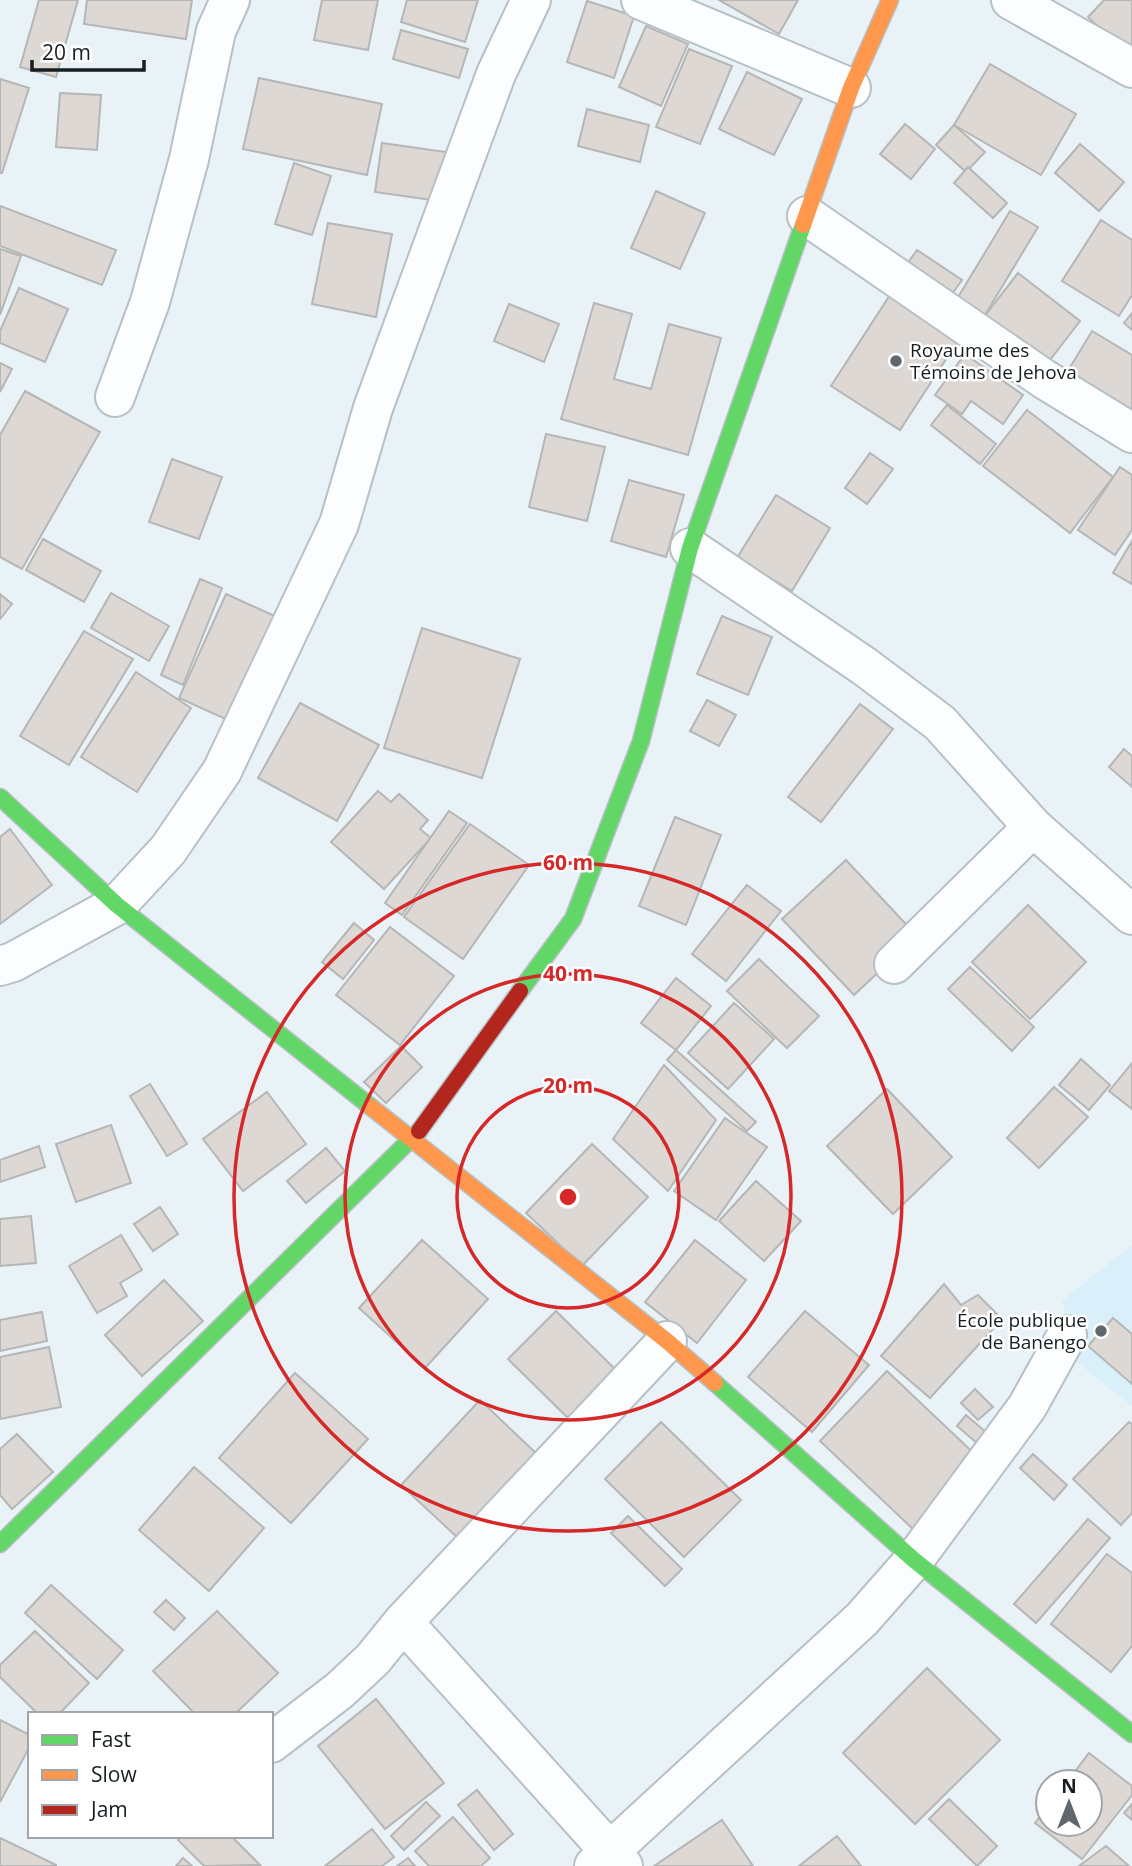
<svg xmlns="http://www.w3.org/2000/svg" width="1132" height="1866" viewBox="0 0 1132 1866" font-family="'Open Sans',sans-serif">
<rect width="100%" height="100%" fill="#e8f2f7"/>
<polygon fill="#d9eff9" points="1132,1245 1132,1406 1077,1362 1062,1301"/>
<g fill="#ded8d5" stroke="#b5b6b6" stroke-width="2">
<polygon points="39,0 78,0 56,77 20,67"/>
<polygon points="87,0 192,0 186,39 84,24"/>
<polygon points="322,0 378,0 368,50 314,40"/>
<polygon points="407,0 478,0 465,42 401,22"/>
<polygon points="719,0 798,0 779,34"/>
<polygon points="1104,0 1132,0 1132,59 1088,17"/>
<polygon points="587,1 634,16 614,78 567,62"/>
<polygon points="646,26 688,44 661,106 619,87"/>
<polygon points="401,30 468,49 459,78 393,59"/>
<polygon points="689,49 732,66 700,144 656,127"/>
<polygon points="990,64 1076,114 1041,175 954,125"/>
<polygon points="747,72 802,99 774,155 719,129"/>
<polygon points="259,78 382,104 367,175 243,149"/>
<polygon points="0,79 29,88 2,173 0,173"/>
<polygon points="60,93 101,95 97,150 56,147"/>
<polygon points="587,109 649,125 640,162 578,146"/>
<polygon points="905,124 935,149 911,179 880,154"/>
<polygon points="954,125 985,152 966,172 936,145"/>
<polygon points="382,143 453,153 446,202 375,192"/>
<polygon points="1080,144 1124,182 1099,211 1055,173"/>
<polygon points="294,163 331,176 312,235 275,224"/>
<polygon points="968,167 1007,203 993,218 954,183"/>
<polygon points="656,191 705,213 680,269 631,248"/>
<polygon points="0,206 116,250 102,285 0,246"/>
<polygon points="1010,211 1038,227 982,320 954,304"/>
<polygon points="1101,220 1132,240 1132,295 1119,316 1062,281"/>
<polygon points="328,223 392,234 376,317 312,304"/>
<polygon points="0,249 21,256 0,315"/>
<polygon points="917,250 962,280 947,301 902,271"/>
<polygon points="1018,273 1080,321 1043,369 980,322"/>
<polygon points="19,288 68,309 45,362 0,343 0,331"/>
<polygon points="892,292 961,336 900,430 831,386"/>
<polygon points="594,303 632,314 614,379 651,389 669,324 721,338 688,455 561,419"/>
<polygon points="509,304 559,324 544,362 494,341"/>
<polygon points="1132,313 1132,330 1124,323"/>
<polygon points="1092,331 1132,355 1132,428 1060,384"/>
<polygon points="965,354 1023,395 1003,424 971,401 962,414 935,395"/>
<polygon points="0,363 12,369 0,392"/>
<polygon points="25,391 100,432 22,569 0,557 0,435"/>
<polygon points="947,405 996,444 980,464 931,425"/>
<polygon points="1027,410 1113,477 1070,533 983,466"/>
<polygon points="546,434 605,447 587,521 529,507"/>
<polygon points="870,453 893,469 867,504 845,488"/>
<polygon points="172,459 222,477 199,539 149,522"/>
<polygon points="1120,467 1132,475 1132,530 1115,555 1078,530"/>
<polygon points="629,480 684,495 666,557 611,541"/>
<polygon points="776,495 830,528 792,591 737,558"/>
<polygon points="43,539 101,571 84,602 26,570"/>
<polygon points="1132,541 1132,584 1113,573"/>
<polygon points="200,579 222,588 183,685 161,675"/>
<polygon points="111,593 169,626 149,661 91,628"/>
<polygon points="0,594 12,604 0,619"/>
<polygon points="226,594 288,622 241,726 179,698"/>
<polygon points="722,616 772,637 748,695 697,674"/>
<polygon points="422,628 520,659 482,778 384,748"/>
<polygon points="84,631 133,659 69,765 20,736"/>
<polygon points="136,672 191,708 137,792 81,757"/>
<polygon points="707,700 736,715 719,746 690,731"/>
<polygon points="300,703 379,745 337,821 258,778"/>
<polygon points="860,704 893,729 821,822 788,797"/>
<polygon points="1124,749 1132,756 1132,787 1109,767"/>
<polygon points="378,791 391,802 399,794 428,820 420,829 431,838 384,889 331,842"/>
<polygon points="449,811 467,823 402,915 385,903"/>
<polygon points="675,817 721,835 686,925 639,906"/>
<polygon points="470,824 529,865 463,959 404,917"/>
<polygon points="10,829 52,885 0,924 0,837"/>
<polygon points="846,860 917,936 854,995 782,919"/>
<polygon points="747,885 781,911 726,981 692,954"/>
<polygon points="1028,905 1086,962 1030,1019 972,962"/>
<polygon points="354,923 374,940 343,979 322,962"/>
<polygon points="390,927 454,976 400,1045 336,995"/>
<polygon points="759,959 819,1016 787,1048 727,991"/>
<polygon points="970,967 1034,1027 1012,1051 948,989"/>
<polygon points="676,978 711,1006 676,1050 641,1023"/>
<polygon points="734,1003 774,1039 728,1089 688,1053"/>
<polygon points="401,1046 422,1067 386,1103 364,1082"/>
<polygon points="676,1050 756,1122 747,1131 667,1060"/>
<polygon points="1081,1059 1110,1085 1089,1110 1059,1085"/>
<polygon points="1132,1063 1132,1109 1109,1091"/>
<polygon points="664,1065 716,1120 668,1191 613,1139"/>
<polygon points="150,1084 187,1144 167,1156 130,1096"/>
<polygon points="1054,1087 1088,1117 1039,1168 1007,1138"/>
<polygon points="887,1089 952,1157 893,1214 827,1146"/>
<polygon points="267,1092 306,1144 243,1191 203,1139"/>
<polygon points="725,1118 767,1147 716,1220 674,1191"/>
<polygon points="111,1125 131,1183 76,1202 56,1144"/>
<polygon points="592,1144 648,1197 582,1266 526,1213"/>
<polygon points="39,1146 45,1167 0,1182 0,1160"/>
<polygon points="326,1148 345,1171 306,1203 287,1181"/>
<polygon points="756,1181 801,1221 764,1261 719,1221"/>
<polygon points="160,1207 178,1234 153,1251 134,1224"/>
<polygon points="31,1216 36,1263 0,1266 0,1219"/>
<polygon points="121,1235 142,1270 120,1283 127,1296 97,1313 69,1266"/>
<polygon points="422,1240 488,1299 425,1368 359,1308"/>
<polygon points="695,1240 746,1280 697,1343 645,1302"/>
<polygon points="164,1280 203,1321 142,1376 105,1335"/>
<polygon points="944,1284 961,1305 978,1295 1002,1319 930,1398 881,1356"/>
<polygon points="556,1311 617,1371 569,1419 508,1359"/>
<polygon points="805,1311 869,1365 812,1432 748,1377"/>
<polygon points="42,1312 47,1341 0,1351 0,1320"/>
<polygon points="1113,1318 1132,1334 1132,1384 1088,1346"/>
<polygon points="49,1347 61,1407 0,1419 0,1357"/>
<polygon points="887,1371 981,1460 914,1530 820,1441"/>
<polygon points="295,1373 368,1439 291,1523 219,1458"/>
<polygon points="975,1389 993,1407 978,1420 961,1403"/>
<polygon points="480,1400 537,1454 458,1538 401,1485"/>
<polygon points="966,1415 994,1439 985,1450 957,1426"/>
<polygon points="661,1422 741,1500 684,1557 605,1479"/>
<polygon points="1129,1422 1132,1424 1132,1513 1121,1525 1073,1479"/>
<polygon points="17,1434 53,1472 12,1509 0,1495 0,1449"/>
<polygon points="1033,1454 1067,1485 1054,1500 1020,1468"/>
<polygon points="194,1467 264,1528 209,1591 139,1530"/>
<polygon points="628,1516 682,1569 665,1586 611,1533"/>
<polygon points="1088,1519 1110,1538 1036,1623 1014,1604"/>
<polygon points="1107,1554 1132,1573 1132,1646 1111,1672 1051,1624"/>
<polygon points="51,1585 123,1650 97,1679 25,1613"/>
<polygon points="166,1600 185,1618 174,1630 154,1612"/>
<polygon points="217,1611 278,1673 235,1714 195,1714 153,1671"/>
<polygon points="35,1631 89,1683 59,1714 38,1714 0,1677 0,1665"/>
<polygon points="927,1668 1000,1740 915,1824 843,1753"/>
<polygon points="376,1699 444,1783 385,1829 318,1746"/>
<polygon points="0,1720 30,1735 30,1746 0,1802"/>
<polygon points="1089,1753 1132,1786 1132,1795 1082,1859 1035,1823 1048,1806 1048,1824 1090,1824 1090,1782 1067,1782"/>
<polygon points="477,1790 513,1834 494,1850 458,1805"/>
<polygon points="949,1799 997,1846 977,1866 929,1819"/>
<polygon points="426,1802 440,1816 404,1850 391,1836"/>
<polygon points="1132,1804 1132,1820 1124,1813"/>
<polygon points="453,1817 490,1858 481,1866 429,1866 415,1851"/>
<polygon points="722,1820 753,1866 654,1866"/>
<polygon points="372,1829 394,1857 382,1866 325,1866"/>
<polygon points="181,1836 231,1836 260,1865 204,1866 178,1840"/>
<polygon points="837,1836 861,1866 799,1866"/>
<polygon points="0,1838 56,1865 56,1866 0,1866"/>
<polygon points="1106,1846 1129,1866 1079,1866"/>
<polygon points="183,1858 192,1866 176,1866"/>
<polygon points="408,1858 415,1866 397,1866"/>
</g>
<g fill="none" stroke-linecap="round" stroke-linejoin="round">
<defs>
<g id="street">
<polyline points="641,0 851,88"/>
<polyline points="1011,0 1132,68"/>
<polyline points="807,216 1044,379 1132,433"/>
<polyline points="115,397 150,302 189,159 216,31 230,0"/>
<polyline points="690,548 864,666 940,723 1033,827 1132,915"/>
<polyline points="894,964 1033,827"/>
<polyline points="0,966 13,962 117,905 168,850 222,771 339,524 373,408 496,74 531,0"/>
<polyline points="403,1622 623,1866"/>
<polyline points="271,1743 340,1690 373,1659 403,1622 667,1341"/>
<polyline points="594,1866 862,1619 914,1560 1027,1407 1067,1335"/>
</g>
<g id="fast">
<polyline points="0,797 117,905 371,1107"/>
<polyline points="520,991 573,919 641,741 690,548 803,225"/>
<polyline points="715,1383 914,1560 1132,1734"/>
<polyline points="0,1544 419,1131"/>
</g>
<g id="slow">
<polyline points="803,225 851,88 890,0"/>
<polyline points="371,1107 667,1341 715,1383"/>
</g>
<polyline id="jam" points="419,1131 520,991"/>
</defs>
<use href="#street" stroke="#b7c0c4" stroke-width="42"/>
<use href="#fast" stroke="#b7c0c4" stroke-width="19"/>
<use href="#slow" stroke="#b7c0c4" stroke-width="19"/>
<use href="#jam" stroke="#b7c0c4" stroke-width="19"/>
<use href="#street" stroke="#fcfdfe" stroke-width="38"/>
<use href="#fast" stroke="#63d668" stroke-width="16"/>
<use href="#slow" stroke="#ff974d" stroke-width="16"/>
<use href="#jam" stroke="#b3261e" stroke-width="16"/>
</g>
<g fill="none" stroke="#d62828" stroke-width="3.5">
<circle cx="568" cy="1197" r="111"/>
<circle cx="568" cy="1197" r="223"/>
<circle cx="568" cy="1197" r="334"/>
</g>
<g fill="#60686d" stroke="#fff" stroke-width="2.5">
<circle cx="896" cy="361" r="7"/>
<circle cx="1101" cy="1331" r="7"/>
</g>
<g text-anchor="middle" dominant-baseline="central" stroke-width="5" stroke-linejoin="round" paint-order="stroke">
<g font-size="19" fill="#161e22" stroke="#fff" text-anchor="start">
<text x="910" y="350">Royaume des<tspan x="910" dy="22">Témoins de Jehova</tspan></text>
<text x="1087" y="1320" text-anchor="end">École publique<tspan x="1087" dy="22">de Banengo</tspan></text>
</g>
</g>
<circle cx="568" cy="1197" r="10" fill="#d62828" stroke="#fff" stroke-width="3.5"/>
<g font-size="21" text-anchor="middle" font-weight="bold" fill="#d62828" stroke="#fff" stroke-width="5" stroke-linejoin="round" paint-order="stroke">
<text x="568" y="870">60 m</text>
<text x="568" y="981">40 m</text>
<text x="568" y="1093">20 m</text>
</g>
<rect x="28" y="1712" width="245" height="126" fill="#ffffff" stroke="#a2a5a7" stroke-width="2"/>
<rect x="42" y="1735" width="35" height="10" fill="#63d668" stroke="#a2a5a7" stroke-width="2"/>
<text x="91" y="1747" font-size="21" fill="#161e22">Fast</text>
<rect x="42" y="1770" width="35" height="10" fill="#ff974d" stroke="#a2a5a7" stroke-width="2"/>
<text x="91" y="1782" font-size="21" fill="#161e22">Slow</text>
<rect x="42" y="1805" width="35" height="10" fill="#b3261e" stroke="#a2a5a7" stroke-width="2"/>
<text x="91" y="1817" font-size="21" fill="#161e22">Jam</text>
<g transform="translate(1069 1803)"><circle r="33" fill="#ffffff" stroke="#a2a5a7" stroke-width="2"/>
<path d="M0-5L12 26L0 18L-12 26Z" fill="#60686d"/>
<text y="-10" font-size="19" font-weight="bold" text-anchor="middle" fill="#161e22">N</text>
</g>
<path d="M32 60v10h112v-10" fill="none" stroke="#161e22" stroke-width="3.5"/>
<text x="42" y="60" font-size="21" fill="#161e22" stroke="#ffffff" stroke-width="5" paint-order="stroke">20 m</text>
</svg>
